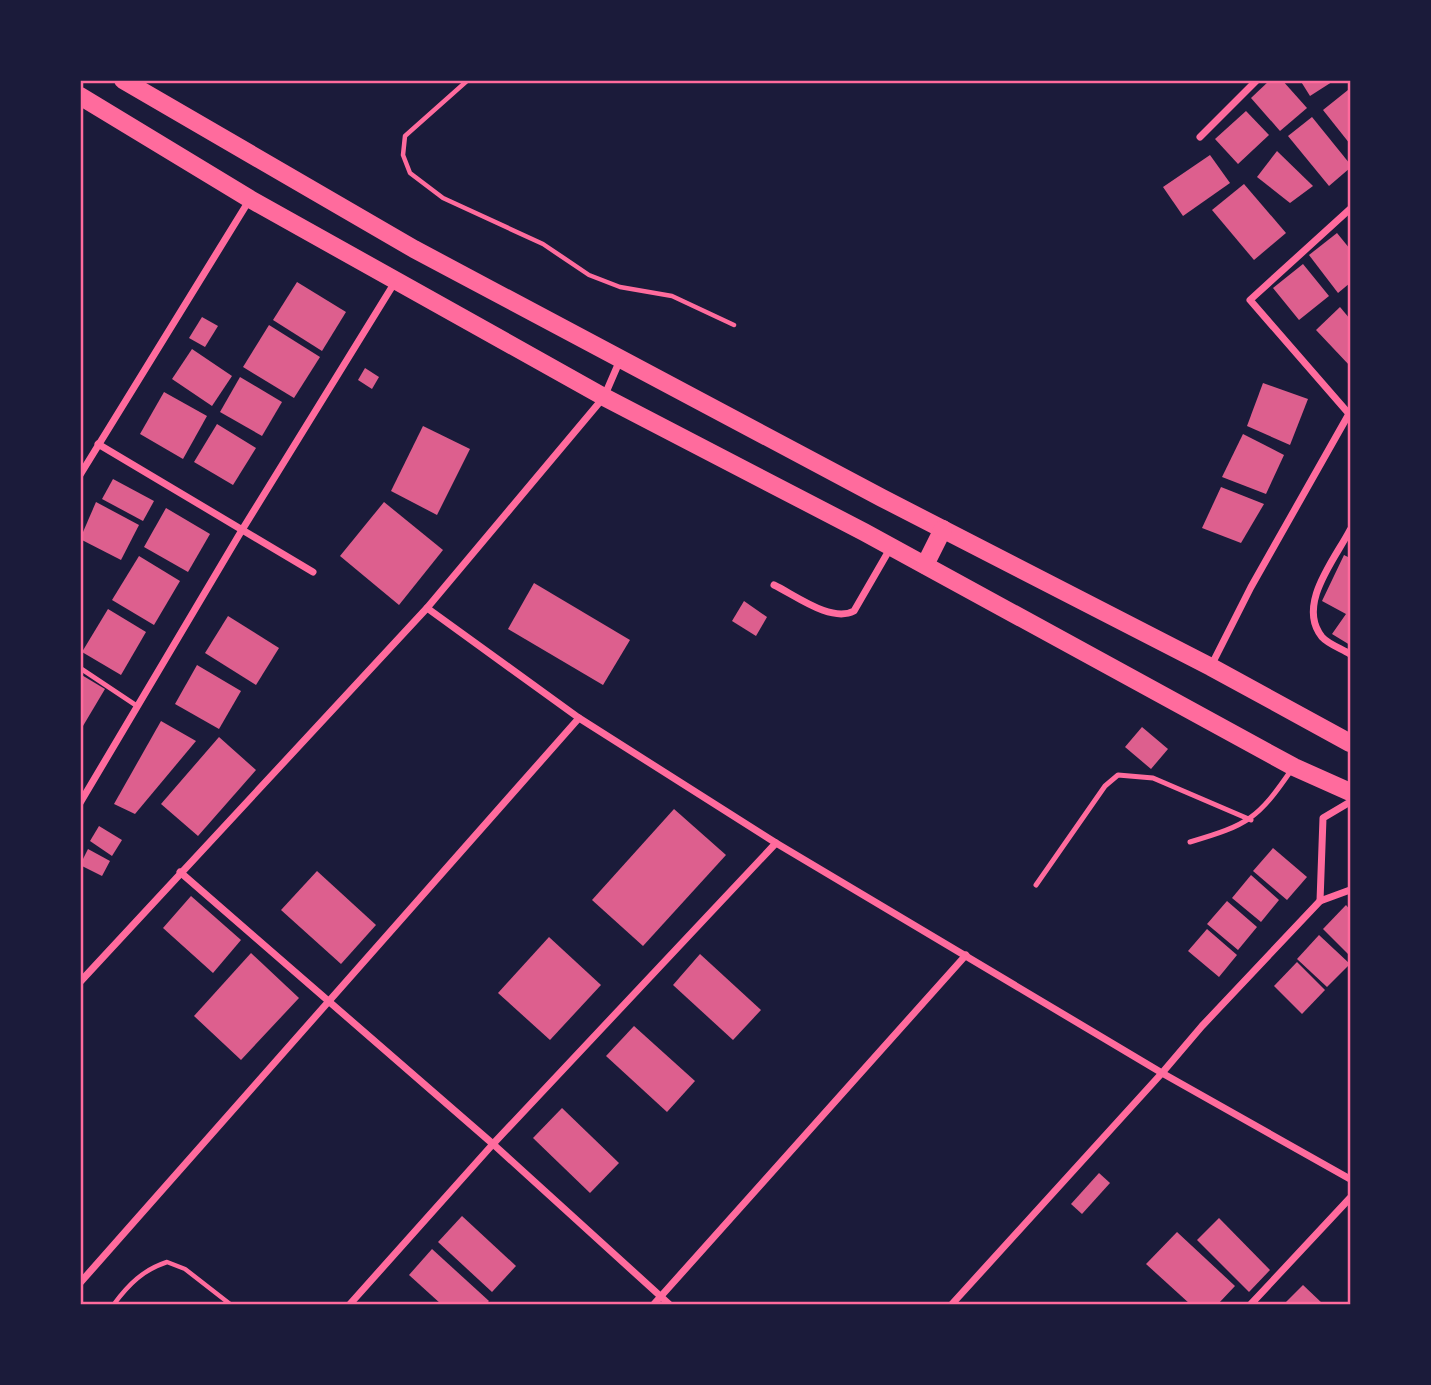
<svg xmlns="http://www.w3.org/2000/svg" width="1431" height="1385" viewBox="0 0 1431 1385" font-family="'PT Sans',sans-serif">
<rect width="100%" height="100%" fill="#1b1b3a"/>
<g fill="#dd5f8e">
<polygon points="1270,80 1282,80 1307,108 1280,131 1251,98"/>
<polygon points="1300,80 1335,80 1310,96"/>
<polygon points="1348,90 1350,93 1350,144 1323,110"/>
<polygon points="1246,111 1269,135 1238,164 1215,139"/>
<polygon points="1312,117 1350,164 1350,168 1329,186 1288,136"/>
<polygon points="1277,151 1313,186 1290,203 1257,177"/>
<polygon points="1210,155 1230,183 1183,216 1163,187"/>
<polygon points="1244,184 1286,233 1254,260 1212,210"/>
<polygon points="1337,233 1350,249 1350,283 1338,293 1309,255"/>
<polygon points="1303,264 1329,296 1299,320 1273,288"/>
<polygon points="297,282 346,312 322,351 273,320"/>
<polygon points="1340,307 1350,319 1350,366 1316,330"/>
<polygon points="202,317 218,326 205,347 189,338"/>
<polygon points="269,325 320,357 294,398 243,367"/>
<polygon points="192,349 232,376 212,406 172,379"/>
<polygon points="365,368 379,377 372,389 358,380"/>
<polygon points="240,377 282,402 262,436 220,412"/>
<polygon points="1263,383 1308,399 1290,445 1247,426"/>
<polygon points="164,392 207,416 183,459 140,434"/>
<polygon points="217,424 256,448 233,485 194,462"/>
<polygon points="423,426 470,449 437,515 391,491"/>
<polygon points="1243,434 1284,455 1266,494 1222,477"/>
<polygon points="113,479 154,501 143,521 102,499"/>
<polygon points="1221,487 1264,504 1241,543 1202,528"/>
<polygon points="96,502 139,525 121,560 80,539"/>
<polygon points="384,502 443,550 399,605 340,556"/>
<polygon points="166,508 210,534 188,572 144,547"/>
<polygon points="1344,555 1350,558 1350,645 1332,634 1346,614 1322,601"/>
<polygon points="139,556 180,581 154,625 112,600"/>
<polygon points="534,583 630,640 603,685 508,629"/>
<polygon points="744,601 767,617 756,636 732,621"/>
<polygon points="108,609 146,632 121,675 82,652"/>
<polygon points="228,616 279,648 256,685 205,653"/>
<polygon points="197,665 241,691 219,729 175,704"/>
<polygon points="80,674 105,689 80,731"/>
<polygon points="161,721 196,741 135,814 114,804"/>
<polygon points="1142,727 1168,749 1151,769 1125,747"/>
<polygon points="219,737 256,770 198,836 161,804"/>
<polygon points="674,809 726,855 643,946 592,900"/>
<polygon points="99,826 122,840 112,856 90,841"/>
<polygon points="1273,848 1307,877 1287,900 1253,871"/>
<polygon points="88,849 110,861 102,876 80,865"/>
<polygon points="317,871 376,925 341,964 281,910"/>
<polygon points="1251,875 1279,900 1261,922 1232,898"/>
<polygon points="191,896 241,940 213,973 163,928"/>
<polygon points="1227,901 1257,927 1238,950 1207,924"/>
<polygon points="1346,905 1350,910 1350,956 1323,929"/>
<polygon points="1207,929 1237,955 1219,977 1188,951"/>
<polygon points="1319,935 1350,964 1327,987 1297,959"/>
<polygon points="549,937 601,985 550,1040 498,993"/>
<polygon points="251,953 299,998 241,1060 194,1016"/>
<polygon points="700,954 761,1010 733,1040 673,985"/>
<polygon points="1297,962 1325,990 1302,1014 1274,986"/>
<polygon points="634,1026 695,1081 667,1112 606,1056"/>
<polygon points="562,1108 619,1163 590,1193 533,1138"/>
<polygon points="1099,1173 1110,1183 1082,1214 1071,1204"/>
<polygon points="462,1216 516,1266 492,1292 438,1242"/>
<polygon points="1219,1218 1270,1270 1249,1292 1197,1240"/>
<polygon points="1177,1232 1235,1286 1218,1304 1190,1304 1146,1264"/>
<polygon points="432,1249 489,1301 486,1304 441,1304 409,1275"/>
<polygon points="1303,1285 1323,1304 1284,1304"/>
</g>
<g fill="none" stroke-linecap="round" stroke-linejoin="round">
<g stroke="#ff6b9d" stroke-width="4.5">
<polyline points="468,80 405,136 403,155 410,173 443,198 543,244 589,275 620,287 672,296 734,325"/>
<path d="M114 1304C129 1284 143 1270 167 1262L185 1269 230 1304"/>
</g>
<g stroke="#ff6b9d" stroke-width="5">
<polyline points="80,668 137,706"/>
<path d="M1190 842C1248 825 1258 819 1292 769"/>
<polyline points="1036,885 1105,786 1118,775 1153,778 1251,820"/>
</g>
<g stroke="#ff6b9d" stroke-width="7">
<polyline points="1200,137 1257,80"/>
<polyline points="1350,209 1250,300 1350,415"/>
<polyline points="620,360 604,397 427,608 579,718 776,843 1162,1073 1202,1026 1320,901 1323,818 1350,802"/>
<polyline points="98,444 313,572"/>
<polyline points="80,475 250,199"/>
<path d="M1350 530C1335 559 1296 605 1322 637 1328 644 1342 649 1350 654"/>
<path d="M774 585C795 595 831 623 854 611L891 547"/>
<polyline points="1211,666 1251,587 1350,412"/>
<polyline points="80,803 242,530 395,282"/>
<polyline points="180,872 493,1144 350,1304"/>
<polyline points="1320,901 1350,890"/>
<polyline points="80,982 427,608"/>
<polyline points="80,1283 579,718"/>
<polyline points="654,1304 966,955"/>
<polyline points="669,1304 493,1144 776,843"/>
<polyline points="952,1304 1162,1073 1350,1179"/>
<polyline points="1251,1304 1350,1198"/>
</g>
<g stroke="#ff6b9d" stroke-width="18">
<polyline points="123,80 414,249 882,498 1211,667 1350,743"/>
<polyline points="80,96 250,199 604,397 864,532 1294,767 1350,792"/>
<polyline points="925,565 943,529"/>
</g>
</g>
<rect width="1431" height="1385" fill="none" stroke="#1b1b3a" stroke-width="164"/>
<rect x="82" y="82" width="1267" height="1221" fill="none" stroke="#ff6b9d" stroke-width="2.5"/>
</svg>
